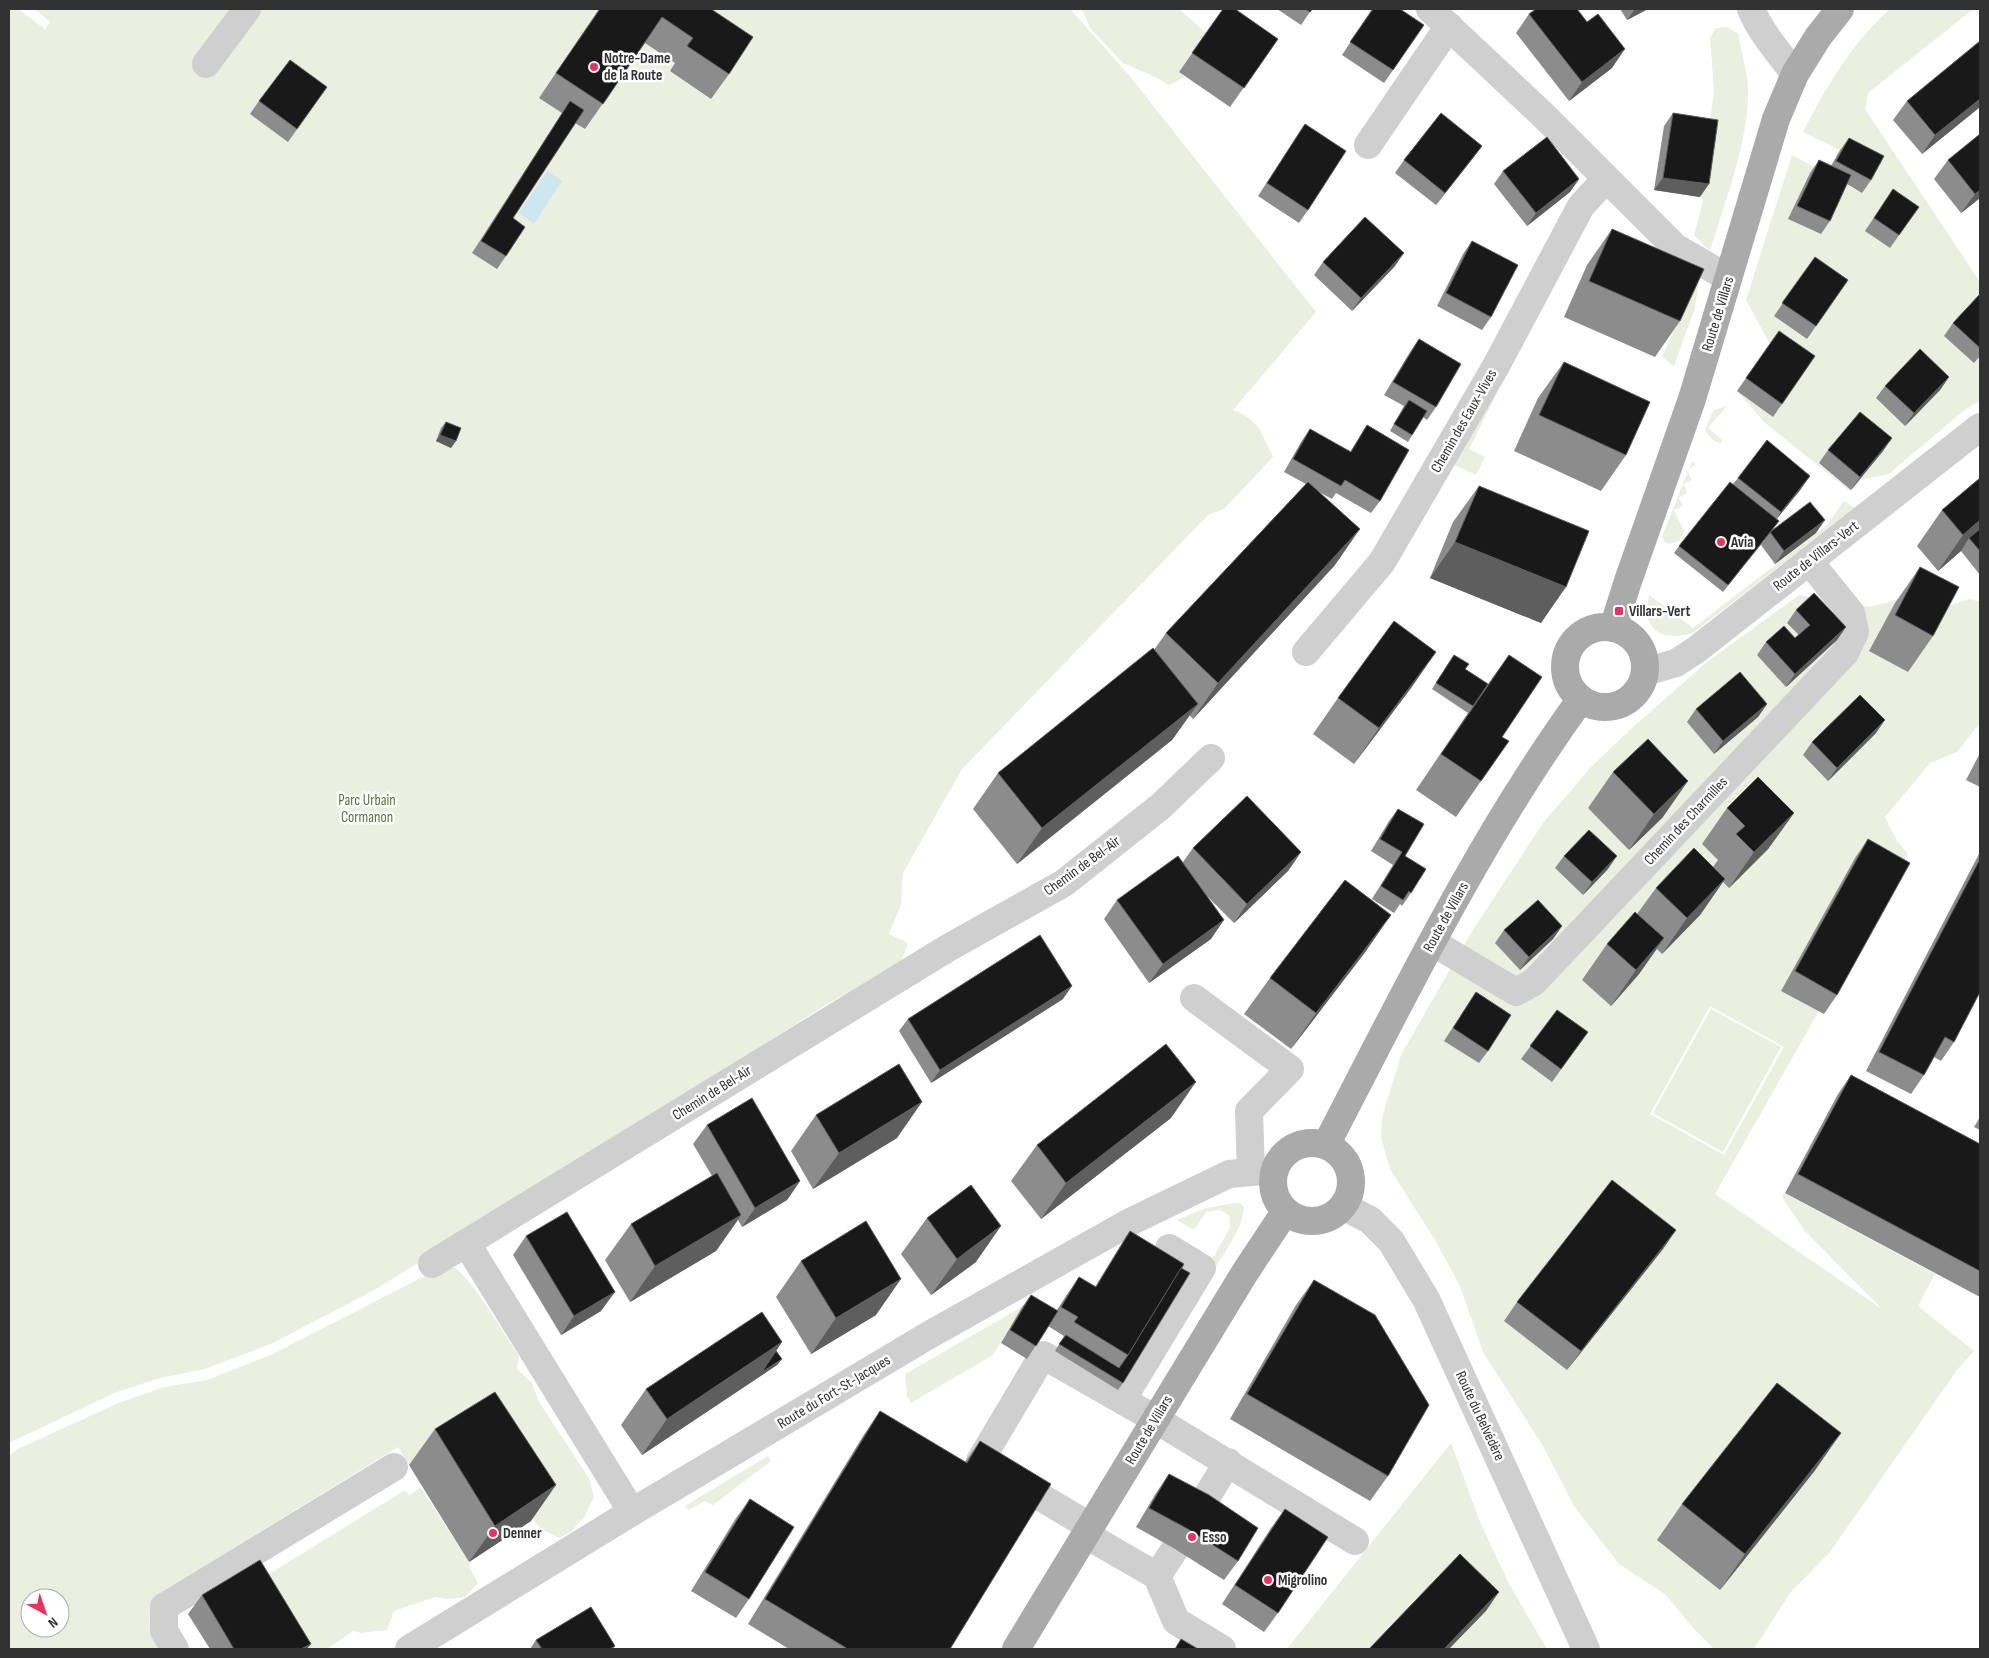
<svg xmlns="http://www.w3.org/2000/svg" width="1989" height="1658" viewBox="0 0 1989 1658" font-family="'Sofia Sans Condensed',sans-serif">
<rect width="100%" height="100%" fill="#fff"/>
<g fill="#ebefe0" fill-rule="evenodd">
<path d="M9 9H18L45 29 50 22 35 9H1070L1129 75 1316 312 1233 410C1260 420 1261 433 1273 457L1224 509 1208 515 962 769 903 873 901 905 889 934 908 943 901 962 855 991 842 996 827 1004 562 1174 376 1289 273 1343 205 1369 160 1378 114 1393 9 1443Z"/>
<polygon points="1082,9 1179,9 1206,33 1179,72 1185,77 1169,85 1153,76 1123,63 1090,28"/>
<path d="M1890 9 1972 10 1868 93 1865 109 1980 282V401L1963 411 1889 474 1861 480 1850 491 1764 422 1737 391 1770 344 1746 300 1792 155 1862 193 1840 150 1803 132C1826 87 1852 43 1890 9Z"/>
<path d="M1727 27 1738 34C1741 52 1748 72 1748 91 1749 140 1724 204 1710 251L1694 235 1703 202 1701 195 1714 91 1710 38 1716 28Z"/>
<polygon points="1683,266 1699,283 1695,308 1674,366 1662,357 1679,319"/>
<polygon points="1492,392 1497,393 1469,449 1485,457 1476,475 1450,463"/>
<path d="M1728 405 1708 428 1722 440 1721 443C1713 442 1709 437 1705 430L1713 411Z"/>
<polygon points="1692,461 1696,465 1690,468 1688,472 1692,480 1684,484 1687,493 1679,497 1683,506 1674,510 1684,531 1679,541 1670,544 1665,542 1662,537"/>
<path d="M1844 501 1855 508 1693 633C1674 638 1654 639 1647 616 1646 610 1648 601 1649 595L1693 628 1827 525Z"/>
<path d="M1799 595 1870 607 1906 597 1951 605 1970 599 1980 602V723L1957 752 1930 763 1885 817 1897 841 1908 854 1715 1194 1882 1309 1805 1231 1782 1197 1784 1193 1935 1274 1918 1306 1974 1351 1957 1370 1830 1552 1790 1593 1754 1649H1714L1694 1629 1666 1595 1619 1564 1574 1506 1543 1446 1483 1352 1460 1286 1435 1240 1390 1169 1381 1138 1382 1118 1401 1055 1469 936 1543 823 1591 767 1632 728 1707 662ZM1710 1006 1784 1047 1724 1155 1650 1114Z"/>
<polygon points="1711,1009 1781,1047 1723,1152 1653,1113"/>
<path d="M1235 1203H1240L1244 1207C1243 1229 1224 1252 1213 1271L1207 1268 1230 1228V1216L1220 1210 1206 1212 1194 1230 1177 1220 1206 1208Z"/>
<path d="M446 1268H456C481 1292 499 1327 519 1356L517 1369 532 1383 539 1402 589 1478 594 1497 585 1516 572 1531 559 1538 541 1529 525 1509 409 1465 398 1447 160 1593C144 1619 148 1624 163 1649H9V1456L18 1449 116 1404 164 1387 207 1380 273 1354 436 1270ZM30 1598H60V1628H30Z"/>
<polygon points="1022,1307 993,1355 911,1403 907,1396 905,1374"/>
<polygon points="1451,1443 1480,1522 1509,1584 1547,1649 1287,1649"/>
<polygon points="768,1456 771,1461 713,1505 705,1501 688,1510 685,1506"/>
<polygon points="421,1488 469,1562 470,1569 478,1583 465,1597 448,1599 435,1597 394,1611 387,1630 361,1633 353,1631 327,1649 294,1649 266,1576 405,1490 409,1495"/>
</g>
<polygon fill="#cce7ef" points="547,171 562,181 534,224 519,213"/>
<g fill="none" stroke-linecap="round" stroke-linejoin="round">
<g stroke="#cfcfcf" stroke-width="28">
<polyline points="1430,9 1543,115 1675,247 1728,278"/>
<path d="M1751 9C1761 33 1779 53 1795 74"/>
<polyline points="206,64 247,9"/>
<polyline points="1368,145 1449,26"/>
<polyline points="1306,652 1382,562 1496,366 1581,206 1606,179"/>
<polyline points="1645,672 1676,663 1696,650 1980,427"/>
<polyline points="1432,942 1516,992 1534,982 1845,653 1855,632 1851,613 1809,561"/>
<polyline points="1194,998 1290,1069 1249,1111 1251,1172"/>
<polyline points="1343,1206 1370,1220 1391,1241 1426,1299 1586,1649"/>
<polyline points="467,1244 632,1512"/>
<polyline points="432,1264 948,948 1064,883 1161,806 1211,758"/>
<polyline points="1122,1400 1202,1268 1169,1248"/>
<polyline points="1196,1514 1228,1462"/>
<polyline points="1091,1527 980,1461 1043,1355 1155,1419 1355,1541"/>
<polyline points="1086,1535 1157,1576 1176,1621 1222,1649"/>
<polyline points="1157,1576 1175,1549"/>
<polyline points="175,1649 164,1631 164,1607 394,1467"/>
<polyline points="409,1649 632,1512 929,1335 1130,1222 1229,1174 1274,1170"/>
</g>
<g stroke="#aaa" stroke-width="28">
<circle cx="1605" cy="667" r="40"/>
<polyline points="1613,628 1628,581 1692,399 1776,119 1795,74 1818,37 1840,9"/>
<circle cx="1312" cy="1182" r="39"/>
<path d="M1326 1145C1405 993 1480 838 1581 699"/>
<polyline points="1016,1649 1244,1274 1285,1212"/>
</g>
</g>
<g fill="#8c8c8c">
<polygon points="599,9 711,9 729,74 711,99 670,71 675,63 645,43 585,129 575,123 513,218 506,256 497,269 472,253 562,113 539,98"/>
<polygon points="1223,9 1278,39 1230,107 1179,72"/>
<polygon points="1277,9 1312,9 1301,25"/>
<polygon points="1372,9 1400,9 1393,70 1384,83 1342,55"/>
<polygon points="1620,9 1648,9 1627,20"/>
<polygon points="1529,14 1612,68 1569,101 1516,33"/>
<polygon points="327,87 288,142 250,114 259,101"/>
<polygon points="1907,101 1980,107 1922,154 1893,120"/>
<polygon points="1673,113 1700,197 1654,190 1664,126"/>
<polygon points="1305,124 1308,210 1299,223 1258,196"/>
<polygon points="1980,134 1980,198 1961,213 1934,179 1948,160"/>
<polygon points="1849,138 1871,180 1862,193 1847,184 1830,221 1821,234 1788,219 1810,173 1819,160 1831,166 1840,150"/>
<polygon points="1482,146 1473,158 1436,205 1395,173 1404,160"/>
<polygon points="1503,171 1579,179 1570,192 1527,226 1494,184"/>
<polygon points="1893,189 1919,207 1890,248 1865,231"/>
<polygon points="1612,229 1680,321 1655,357 1564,317 1587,265"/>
<polygon points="1472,241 1491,317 1482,330 1437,306 1463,254"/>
<polygon points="1815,257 1848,280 1807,339 1774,316"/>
<polygon points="1323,262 1395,266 1352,311 1314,275"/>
<polygon points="1980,294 1980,356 1974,363 1944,336 1953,323"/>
<polygon points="1779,331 1815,356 1773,417 1737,391"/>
<polygon points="1419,339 1436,407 1427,420 1423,417 1408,442 1390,431 1404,406 1384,395 1410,352"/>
<polygon points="1564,362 1626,455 1601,491 1514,451 1538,398"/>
<polygon points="1949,377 1940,390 1905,426 1876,398 1885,386"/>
<polygon points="446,422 451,448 436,441 441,428"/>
<polygon points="1367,425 1380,501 1371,513 1336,493 1332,499 1319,492 1335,565 1193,719 1189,715 1172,740 1017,864 973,809 998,773 1154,650 1166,633 1306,484 1284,472 1301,442 1310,429 1350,452"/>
<polygon points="1892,438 1883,451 1851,490 1819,463 1828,450"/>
<polygon points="1738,478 1801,489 1776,519 1771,532 1816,533 1775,564 1761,545 1768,536 1723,592 1674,553 1679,546 1733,484"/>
<polygon points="1980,478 1980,575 1961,551 1938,571 1917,546 1942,510"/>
<polygon points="1479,486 1541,623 1430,578 1453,522"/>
<polygon points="1920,567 1933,636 1908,672 1869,651 1895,603"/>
<polygon points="1796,610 1846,627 1837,640 1786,687 1757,655 1766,642 1795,638 1799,635 1787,623"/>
<polygon points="1436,652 1411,688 1354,764 1313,734 1338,698"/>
<polygon points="1454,655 1465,669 1488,684 1509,655 1502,737 1481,781 1456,817 1416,790 1468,713 1432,689"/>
<polygon points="1767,704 1758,717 1714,754 1687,722 1696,709"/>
<polygon points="1876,733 1828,781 1803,755 1812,742"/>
<polygon points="1980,753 1980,787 1966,780"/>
<polygon points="1613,772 1663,817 1629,850 1588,808"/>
<polygon points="1727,808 1794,813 1768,849 1729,888 1723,882 1700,915 1662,954 1657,949 1639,974 1611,1006 1582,980 1607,944 1637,914 1656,888 1713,867 1718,860 1702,844"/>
<polygon points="1398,809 1405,856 1411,893 1402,906 1400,904 1394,913 1372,899 1393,865 1371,851 1389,821"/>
<polygon points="1868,839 1837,995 1824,1014 1781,991 1855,858"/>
<polygon points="1193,848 1301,852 1288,871 1234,923 1204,893 1211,939 1149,983 1104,919 1117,900 1183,862"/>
<polygon points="1980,852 1980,992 1954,1042 1941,1061 1934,1057 1924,1075 1911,1094 1866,1071"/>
<polygon points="1564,856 1608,869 1583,895 1555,868"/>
<polygon points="1562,926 1553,939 1520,970 1495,943 1504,930"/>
<polygon points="1366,951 1291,1049 1244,1014 1270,978"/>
<polygon points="1476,992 1488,1051 1479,1063 1444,1041"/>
<polygon points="1063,999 931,1083 899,1031 908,1019"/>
<polygon points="1557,1010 1588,1032 1552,1082 1521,1059"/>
<polygon points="1851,1075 1980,1144 1980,1297 1785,1193 1838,1094"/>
<polygon points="816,1115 897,1138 813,1189 791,1151"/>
<polygon points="1980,1117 1980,1130 1974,1127"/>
<polygon points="1171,1118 1041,1219 1011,1181 1037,1145"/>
<polygon points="707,1125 800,1181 787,1200 742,1227 738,1220 716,1251 630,1302 605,1260 631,1224 712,1176 693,1144"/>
<polygon points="927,1218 976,1262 931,1295 901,1254"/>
<polygon points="1676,1230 1663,1249 1567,1370 1504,1321 1517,1302"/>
<polygon points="1127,1235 1184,1264 1123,1383 1118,1390 1055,1351 1064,1336 1048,1326 1027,1359 1001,1343 1022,1307 1031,1295 1057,1310 1066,1296 1079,1277 1095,1287"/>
<polygon points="526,1236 601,1311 561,1335 513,1255"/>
<polygon points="801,1261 876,1315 811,1354 776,1297"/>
<polygon points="1314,1280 1388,1476 1370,1501 1230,1419 1296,1305"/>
<polygon points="782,1342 776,1351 782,1359 777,1365 642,1455 621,1425 646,1389"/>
<polygon points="880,1411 965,1462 980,1441 950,1649 789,1649 748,1624 863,1436"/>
<polygon points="435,1429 531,1521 469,1562 409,1465"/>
<polygon points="1816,1469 1720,1590 1657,1540 1682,1504"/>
<polygon points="1169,1474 1238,1561 1224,1580 1175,1549 1136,1527 1156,1493"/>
<polygon points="750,1499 749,1599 736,1618 691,1591 736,1518"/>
<polygon points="1285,1509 1278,1613 1264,1632 1222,1604 1271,1528"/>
<polygon points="202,1595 307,1649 210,1649 188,1614"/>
<polygon points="536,1640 615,1646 613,1649 530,1649"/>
</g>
<g fill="#5e5e5e">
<polygon points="1635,9 1648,9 1627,20"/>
<polygon points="1625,49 1612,68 1569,101 1582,82"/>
<polygon points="1980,99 1980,107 1922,154 1935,135"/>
<polygon points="1482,146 1473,158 1436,205 1445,193"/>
<polygon points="1663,178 1709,184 1700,197 1654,190"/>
<polygon points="1579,179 1570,192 1527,226 1536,213"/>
<polygon points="1980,190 1980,198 1961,213 1975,194"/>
<polygon points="1404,253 1395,266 1352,311 1361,298"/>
<polygon points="1949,377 1940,390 1905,426 1914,413"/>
<polygon points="440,435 456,441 451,448 436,441"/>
<polygon points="1892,438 1883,451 1851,490 1860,477"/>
<polygon points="1810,476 1801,489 1772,525 1781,512"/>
<polygon points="1825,520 1816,533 1775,564 1784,551"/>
<polygon points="1980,520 1980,534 1969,538 1961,551 1938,571 1963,535"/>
<polygon points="1360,529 1335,565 1193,719 1218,683"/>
<polygon points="1455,542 1566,587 1541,623 1430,578"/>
<polygon points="1846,627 1837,640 1786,687 1795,674"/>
<polygon points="1436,652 1411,688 1354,764 1379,728"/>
<polygon points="1198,704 1172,740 1017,864 1042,828"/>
<polygon points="1767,704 1758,717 1714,754 1723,741"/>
<polygon points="1885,720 1876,733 1828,781 1837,768"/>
<polygon points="1688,781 1663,817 1629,850 1654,814"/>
<polygon points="1794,813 1768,849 1729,888 1754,852"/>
<polygon points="1301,852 1288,871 1234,923 1247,904"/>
<polygon points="1617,856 1608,869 1583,895 1592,882"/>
<polygon points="1725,879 1700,915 1662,954 1687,918"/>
<polygon points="1391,915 1366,951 1291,1049 1316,1013"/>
<polygon points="1224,920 1211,939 1149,983 1163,964"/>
<polygon points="1562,926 1553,939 1520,970 1529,957"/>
<polygon points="1664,938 1639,974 1611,1006 1636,970"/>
<polygon points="1072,986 1063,999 931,1083 940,1070"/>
<polygon points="1196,1082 1171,1118 1041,1219 1066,1183"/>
<polygon points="922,1102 897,1138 813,1189 839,1153"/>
<polygon points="800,1181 787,1200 742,1227 755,1208"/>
<polygon points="741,1215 716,1251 630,1302 655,1266"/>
<polygon points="1001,1226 976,1262 931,1295 957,1259"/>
<polygon points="1676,1230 1663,1249 1567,1370 1581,1351"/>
<polygon points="901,1279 876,1315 811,1354 836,1318"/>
<polygon points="615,1292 601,1311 561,1335 574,1316"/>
<polygon points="782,1342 762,1372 782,1359 777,1365 642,1455 667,1419"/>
<polygon points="1841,1433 1816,1469 1720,1590 1745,1554"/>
<polygon points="556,1485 531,1521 469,1562 495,1526"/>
<polygon points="1499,1592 1486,1611 1449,1649 1444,1649"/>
<polygon points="311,1644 307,1649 301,1649"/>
</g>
<g fill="#191919" stroke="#5e5e5e">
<polygon points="600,9 711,9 753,37 729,74 687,46 693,38 662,17 603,104 556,73"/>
<polygon points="1223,9 1235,9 1278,39 1244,88 1192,53"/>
<polygon points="1305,9 1312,9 1310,12"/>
<polygon points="1373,9 1400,9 1424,25 1393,70 1350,42"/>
<polygon points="1536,9 1577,9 1587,22 1598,14 1625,49 1582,82 1529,14"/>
<polygon points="1980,41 1980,99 1935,135 1907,101"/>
<polygon points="290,60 327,87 297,129 259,101"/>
<polygon points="570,101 584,110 513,218 525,227 506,256 481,241"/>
<polygon points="1441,113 1482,146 1445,193 1404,160"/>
<polygon points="1673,113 1718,120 1709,184 1663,178"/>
<polygon points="1305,124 1346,151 1308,210 1267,183"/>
<polygon points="1980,134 1980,190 1975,194 1948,160"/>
<polygon points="1547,137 1579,179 1536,213 1503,171"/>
<polygon points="1849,138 1884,156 1871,180 1836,161"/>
<polygon points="1819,160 1851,175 1830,221 1797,206"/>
<polygon points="1893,189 1919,207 1899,235 1874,218"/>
<polygon points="1365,217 1404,253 1361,298 1323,262"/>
<polygon points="1612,229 1704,269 1680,321 1589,281"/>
<polygon points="1472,241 1518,265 1491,317 1446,293"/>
<polygon points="1815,257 1848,280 1816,326 1782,303"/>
<polygon points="1980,294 1980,348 1953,323"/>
<polygon points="1779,331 1815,356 1782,404 1746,378"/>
<polygon points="1419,339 1461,364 1436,407 1393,382"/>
<polygon points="1920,349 1949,377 1914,413 1885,386"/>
<polygon points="1564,362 1650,402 1626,455 1539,415"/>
<polygon points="1409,400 1427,411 1412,435 1394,424"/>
<polygon points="1860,412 1892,438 1860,477 1828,450"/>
<polygon points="446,422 461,428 456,441 440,435"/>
<polygon points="1367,425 1409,450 1380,501 1345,480 1341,486 1293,459 1310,429 1351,452"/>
<polygon points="1767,440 1810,476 1781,512 1738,478"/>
<polygon points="1980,478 1980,520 1963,535 1942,510"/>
<polygon points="1308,482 1360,529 1218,683 1166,633"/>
<polygon points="1730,482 1779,521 1728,585 1679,546"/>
<polygon points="1479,486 1589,531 1566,587 1455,542"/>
<polygon points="1810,502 1825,520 1784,551 1770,532"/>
<polygon points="1980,529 1980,551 1969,538"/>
<polygon points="1920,567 1959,587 1933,636 1895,615"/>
<polygon points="1814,593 1846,627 1795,674 1766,642 1784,626 1795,638 1810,625 1796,610"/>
<polygon points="1394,621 1436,652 1379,728 1338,698"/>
<polygon points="1153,648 1198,704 1042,828 998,773"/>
<polygon points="1454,655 1469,664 1465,669 1488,684 1473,706 1436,683"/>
<polygon points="1509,655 1542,677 1502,737 1509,741 1481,781 1441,754"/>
<polygon points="1740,672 1767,704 1723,741 1696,709"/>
<polygon points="1860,695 1885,720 1837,768 1812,742"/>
<polygon points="1648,739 1688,781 1654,814 1613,772"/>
<polygon points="1758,777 1794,813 1754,852 1736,834 1745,826 1727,808"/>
<polygon points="1247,796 1301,852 1247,904 1193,848"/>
<polygon points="1398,809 1424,824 1405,856 1426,869 1411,893 1409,891 1403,900 1381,886 1402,852 1380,839"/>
<polygon points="1589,830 1617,856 1592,882 1564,856"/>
<polygon points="1868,839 1910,863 1837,995 1795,971"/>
<polygon points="1694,848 1725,879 1687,918 1656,888"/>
<polygon points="1178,856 1224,920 1163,964 1117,900"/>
<polygon points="1980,859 1980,992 1954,1042 1945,1037 1924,1075 1879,1052"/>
<polygon points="1345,880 1391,915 1316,1013 1270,978"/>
<polygon points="1538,900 1562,926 1529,957 1504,930"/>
<polygon points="1635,912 1664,938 1636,970 1607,944"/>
<polygon points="1040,935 1072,986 940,1070 908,1019"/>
<polygon points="1476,992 1511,1015 1488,1051 1453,1028"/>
<polygon points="1557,1010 1588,1032 1561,1069 1530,1046"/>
<polygon points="1166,1044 1196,1082 1066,1183 1037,1145"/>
<polygon points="899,1064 922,1102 839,1153 816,1115"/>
<polygon points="1851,1075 1980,1144 1980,1271 1798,1174"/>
<polygon points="752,1098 800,1181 755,1208 707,1125"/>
<polygon points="717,1173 741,1215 655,1266 631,1224"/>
<polygon points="1612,1180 1676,1230 1581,1351 1517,1302"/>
<polygon points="971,1185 1001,1226 957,1259 927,1218"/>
<polygon points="567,1212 615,1292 574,1316 526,1236"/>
<polygon points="866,1221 901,1279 836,1318 801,1261"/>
<polygon points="1130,1231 1184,1264 1128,1355 1074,1322 1078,1317 1061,1307 1079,1277 1096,1287"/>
<polygon points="1181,1268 1190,1273 1123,1383 1059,1344 1066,1335 1119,1368 1128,1355"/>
<polygon points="1314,1280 1375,1315 1429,1405 1388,1476 1247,1394"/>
<polygon points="1031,1295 1058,1311 1036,1346 1010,1330"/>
<polygon points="762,1312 782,1342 667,1419 646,1389"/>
<polygon points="776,1351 782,1359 762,1372"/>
<polygon points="1777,1383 1841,1433 1745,1554 1682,1504"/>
<polygon points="495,1392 556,1485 495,1526 435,1429"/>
<polygon points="880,1411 967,1463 980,1441 1051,1484 950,1649 848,1649 765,1599"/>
<polygon points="1169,1474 1209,1495 1258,1528 1238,1561 1188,1529 1149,1508"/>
<polygon points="750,1499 794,1527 749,1599 705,1572"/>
<polygon points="1285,1509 1328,1537 1278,1613 1235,1585"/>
<polygon points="1460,1554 1499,1592 1444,1649 1369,1649"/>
<polygon points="260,1560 311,1644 301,1649 234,1649 202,1595"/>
<polygon points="591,1607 615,1646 610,1649 542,1649 536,1640"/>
<polygon points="1181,1639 1198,1649 1175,1649"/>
</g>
<g fill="#ee305d" stroke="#fff" stroke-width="2">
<circle cx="594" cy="67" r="5"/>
<circle cx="1721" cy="542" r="5"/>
<rect x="1614" y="606" width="10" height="10" rx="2.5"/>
<circle cx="493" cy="1533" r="5"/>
<circle cx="1192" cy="1537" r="5"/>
<circle cx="1268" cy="1580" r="5"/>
</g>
<g text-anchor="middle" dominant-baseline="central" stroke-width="5" stroke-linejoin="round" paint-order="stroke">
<g font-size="15" font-weight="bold" fill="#323232" stroke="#fff" text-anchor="start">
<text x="604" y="58">Notre-Dame<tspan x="604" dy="17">de la Route</tspan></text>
<text x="1731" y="542">Avia</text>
<text x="1629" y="611">Villars-Vert</text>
<text x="503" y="1533">Denner</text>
<text x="1202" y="1537">Esso</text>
<text x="1278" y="1580">Migrolino</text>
</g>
<g font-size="15" fill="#323232" stroke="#fff">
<text transform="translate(1718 314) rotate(-73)">Route de Villars</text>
<text transform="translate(1464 421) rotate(-60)">Chemin des Eaux-Vives</text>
<text transform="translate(1816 556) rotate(-38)">Route de Villars-Vert</text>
<text transform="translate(1686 821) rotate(-47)">Chemin des Charmilles</text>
<text transform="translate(1082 866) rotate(-36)">Chemin de Bel-Air</text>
<text transform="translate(1446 917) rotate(-61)">Route de Villars</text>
<text transform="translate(712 1093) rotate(-32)">Chemin de Bel-Air</text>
<text transform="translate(834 1392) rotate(-31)">Route du Fort-St-Jacques</text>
<text transform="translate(1480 1416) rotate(65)">Route du Belvédère</text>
<text transform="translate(1149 1430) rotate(-59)">Route de Villars</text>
</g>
<g font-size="15" fill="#5e713c" stroke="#fff">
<text x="367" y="800">Parc Urbain<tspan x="367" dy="17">Cormanon</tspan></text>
</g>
</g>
<rect width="1989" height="1658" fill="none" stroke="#323232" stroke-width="20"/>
<g transform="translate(45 1613) rotate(140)"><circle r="24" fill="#ffffff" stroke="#adadad"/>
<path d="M0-4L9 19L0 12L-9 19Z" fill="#ee305d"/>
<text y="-8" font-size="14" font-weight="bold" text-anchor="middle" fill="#323232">N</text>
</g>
</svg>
